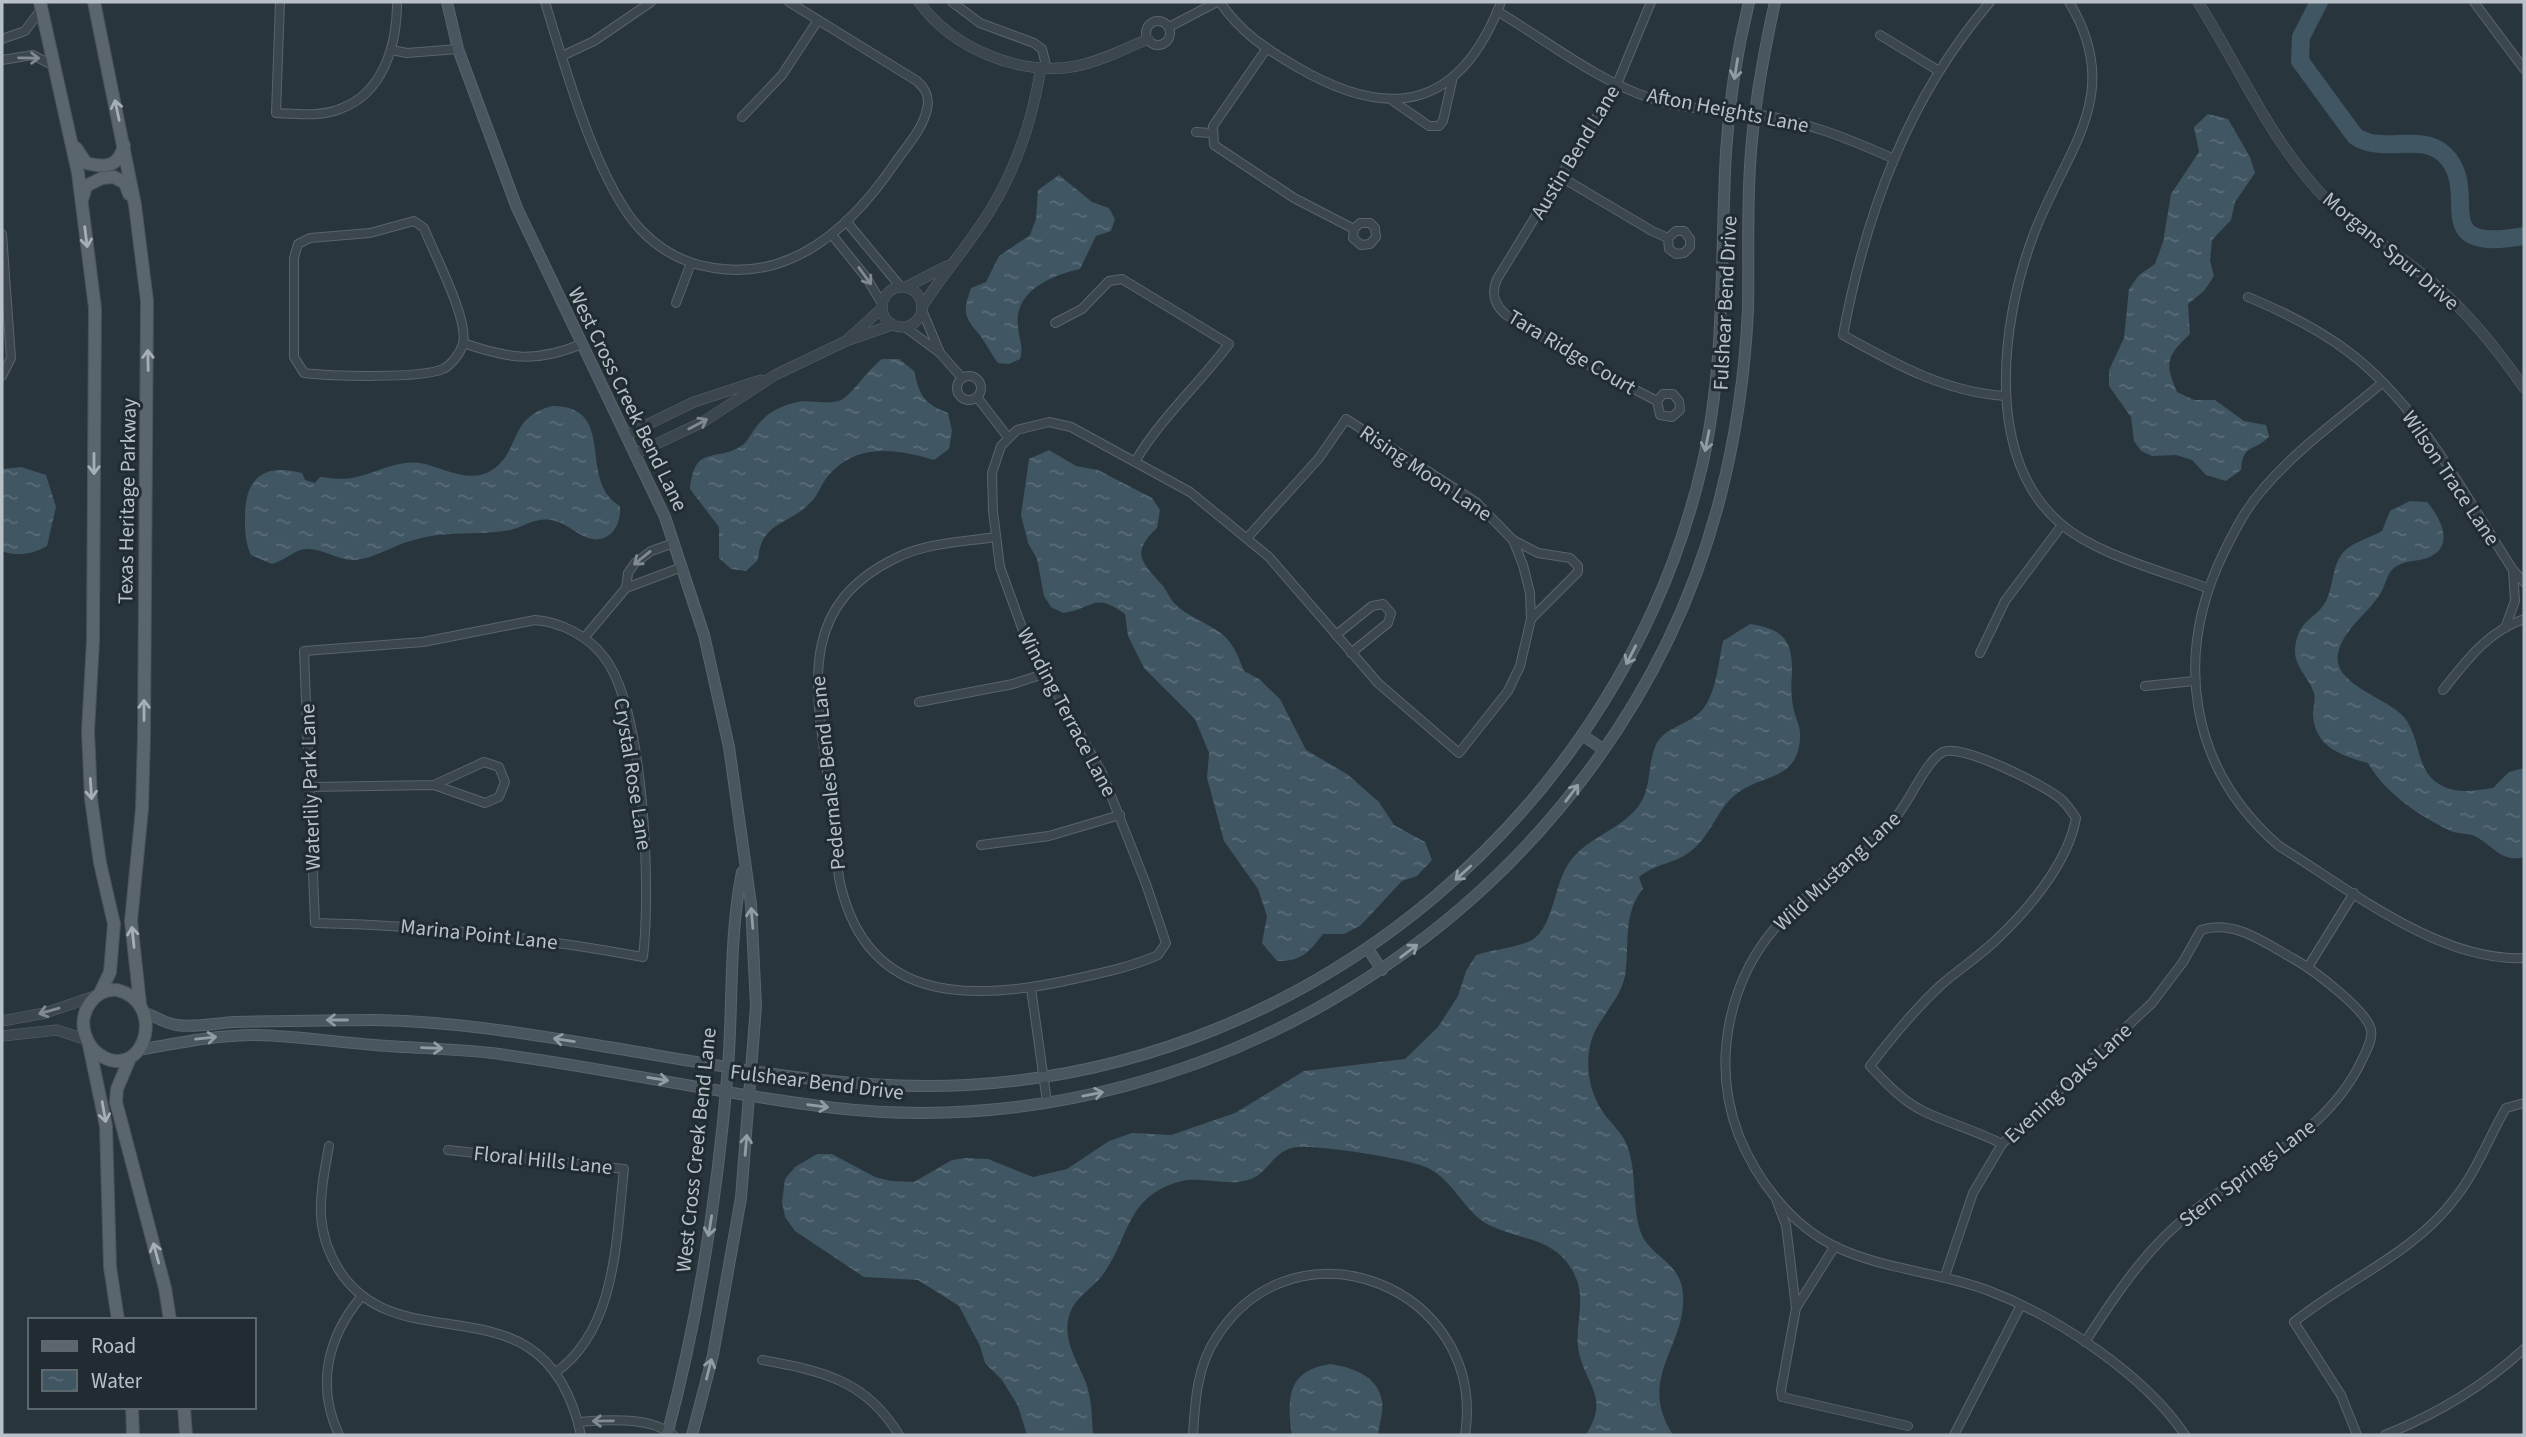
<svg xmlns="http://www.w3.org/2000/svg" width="2526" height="1437" viewBox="0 0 2526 1437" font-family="'Source Sans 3',sans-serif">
<defs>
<pattern id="water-ripples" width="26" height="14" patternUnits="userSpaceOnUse" patternTransform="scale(1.75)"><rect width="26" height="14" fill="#405663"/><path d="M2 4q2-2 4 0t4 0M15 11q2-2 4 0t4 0" fill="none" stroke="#5a6c78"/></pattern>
</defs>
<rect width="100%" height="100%" fill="#28353c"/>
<g fill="url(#water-ripples)">
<path d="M2208 114 2228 119 2250 157 2255 173 2235 202 2231 220 2212 240 2210 261 2214 276 2204 291 2188 304 2190 334C2167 356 2164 362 2177 392L2194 400H2215L2244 421 2266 425 2269 436C2255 453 2243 442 2241 470L2226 481 2206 475 2192 460 2176 455 2152 456 2141 451 2134 441 2131 417 2109 386V370L2124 338 2129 289 2139 275 2155 264 2163 242 2171 194 2199 152 2194 127Z"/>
<path d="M1059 175 1092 202 1109 208 1115 219 1111 231 1096 236 1080 269C1052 275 1013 291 1018 327 1019 340 1024 346 1020 359L1009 364 998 363C991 354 986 343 979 334 963 315 963 312 971 288L986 282 999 256 1030 235 1036 219 1038 190Z"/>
<path d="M882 359H899L914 371C920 397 924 403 948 413L952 431 949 449 934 460C897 449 857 442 828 476 821 484 818 496 810 503 788 526 761 521 758 560L746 571 731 569 719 558V527L690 489C695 443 715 463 741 446 747 443 750 435 754 430 764 415 776 408 793 403 808 398 825 406 841 400 851 396 868 369 882 359Z"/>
<path d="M552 406C619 406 576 480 620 506 621 519 616 536 600 539 580 543 566 516 540 520 530 521 520 528 510 530 477 536 446 530 414 540 393 545 375 559 353 560 337 560 322 548 306 549 294 550 284 561 272 564L251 555C245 542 245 531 245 517 245 477 264 463 302 473L305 480 315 483 320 477C330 478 342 480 352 478 375 474 395 460 420 463 442 467 470 485 492 470 522 450 507 418 552 406Z"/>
<path d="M1049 450 1076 466 1098 470 1152 498 1160 510 1157 528C1129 554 1143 563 1163 586 1167 591 1170 599 1175 604 1188 617 1208 623 1222 634 1234 644 1238 656 1244 671L1259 679 1280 699 1306 750 1347 774 1379 802 1394 825 1425 842 1432 860 1417 876 1402 881 1361 925 1344 934H1323C1309 952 1301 962 1277 961L1262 943 1267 916 1258 889 1224 841 1207 778 1209 753 1195 719 1144 668 1128 636 1125 614C1093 591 1094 609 1063 613L1051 607 1044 596 1037 559 1028 543 1021 515 1029 459Z"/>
<path d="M21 467 46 475 56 507 47 546C33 554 17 557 2 551V469Z"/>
<path d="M2410 501 2427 502C2441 518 2456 548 2427 558 2416 562 2401 560 2392 570 2386 576 2385 587 2380 594 2367 615 2343 629 2338 654 2332 684 2388 698 2404 717 2420 736 2416 768 2436 782 2454 795 2472 791 2493 788L2509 772 2524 768V857C2500 864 2491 842 2472 835 2465 833 2457 834 2451 831 2418 815 2386 794 2368 763 2342 756 2314 747 2313 714 2313 708 2316 699 2314 693 2309 677 2294 667 2295 649 2298 618 2315 621 2326 601 2335 583 2331 561 2348 548 2357 541 2371 537 2382 531L2390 511Z"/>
<path d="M1750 624C1782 629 1793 639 1792 673 1791 684 1791 695 1793 706 1796 724 1803 725 1799 747 1793 778 1764 776 1742 790 1718 804 1713 834 1691 851 1675 864 1656 863 1639 877L1643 889C1622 914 1630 946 1625 976 1620 1001 1597 1019 1591 1042 1585 1064 1589 1090 1601 1109 1608 1121 1621 1131 1626 1143 1638 1170 1631 1205 1641 1233 1649 1254 1677 1262 1682 1287 1692 1343 1634 1375 1673 1435H1586C1608 1399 1590 1390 1580 1357 1572 1331 1587 1304 1576 1278 1559 1237 1521 1241 1489 1225 1465 1213 1454 1181 1428 1168 1410 1159 1311 1143 1292 1148 1274 1152 1268 1172 1251 1179 1227 1188 1202 1175 1178 1182 1124 1198 1130 1240 1101 1277 1091 1289 1076 1297 1070 1313 1061 1339 1077 1360 1086 1383 1092 1400 1092 1418 1093 1435H1027L1018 1406 1002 1380 985 1363 980 1346 959 1306 918 1280 864 1277 795 1231 785 1217 782 1202 785 1179 795 1167 817 1154H832L875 1177 891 1181 914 1182 952 1160 966 1158 988 1159 1033 1177 1067 1169 1109 1141 1132 1133 1171 1135 1235 1113 1304 1071 1405 1059 1438 1027 1458 996 1466 971 1476 955C1491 950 1520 947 1532 940 1554 927 1554 881 1571 860 1589 837 1619 830 1637 808 1652 790 1647 767 1655 747 1662 729 1683 726 1697 715 1716 700 1718 664 1723 641Z"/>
<path d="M1330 1364C1352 1367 1378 1376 1382 1401 1384 1411 1379 1425 1378 1435H1292C1287 1398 1287 1371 1330 1364Z"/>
</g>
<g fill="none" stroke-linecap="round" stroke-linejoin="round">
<path stroke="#405663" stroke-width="18" d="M2319 2 2301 37 2300 61 2355 136C2381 155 2419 132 2444 154 2484 192 2422 254 2524 236"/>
<defs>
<g id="minor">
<path d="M280 2 276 113C297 114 320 117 340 109 384 93 397 44 397 2"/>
<path d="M545 2C564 64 597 184 641 230 661 251 686 264 714 268 794 281 853 225 895 163 906 147 923 129 927 109 930 97 926 89 917 81L789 2"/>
<polyline points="952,2 980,23 1034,43 1042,49 1046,65 1041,67"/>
<path d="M1220 2C1240 32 1266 49 1297 67 1391 122 1460 109 1501 2"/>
<path d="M1651 2 1617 84 1497 279C1491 293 1494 304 1505 314L1597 370 1657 401 1660 415 1672 417 1680 410 1679 401 1673 394H1663L1657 401"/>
<path d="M1990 2C1908 98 1866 212 1843 335 1895 364 1945 392 2005 396"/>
<path d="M2069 2C2127 97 2063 152 2032 239 2001 324 1984 458 2061 524 2097 555 2163 571 2207 588"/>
<polyline points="2474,2 2524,69"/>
<path d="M1497 11C1546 40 1596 80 1650 98 1684 110 1720 109 1755 114 1805 121 1847 138 1892 158"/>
<circle cx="1158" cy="33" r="12"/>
<polyline points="1169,27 1217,2"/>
<polyline points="1880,35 1939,71"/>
<polyline points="2,39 25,31 42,8"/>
<polyline points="1267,48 1213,126 1214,145 1294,198 1354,229 1360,223 1370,223 1375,228 1376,237 1370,244 1361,245 1353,238 1354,229"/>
<polyline points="391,50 407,53 458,49"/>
<polyline points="562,56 594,41 651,2"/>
<polyline points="2,60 33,55 54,66"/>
<polyline points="1393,101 1429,126 1439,126 1443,121 1453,77"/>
<polyline points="742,117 782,75 818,20"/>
<polyline points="1196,132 1211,133"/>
<polyline points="1561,177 1652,231 1668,238 1676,231 1684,231 1690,239 1690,247 1684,253 1676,254 1669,249 1668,238"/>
<path d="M414 221 424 228C434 254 469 319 463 344 460 354 451 365 443 369 420 379 330 376 304 373L294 357V258L298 244 310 238 370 233Z"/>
<polyline points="846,221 900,286"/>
<polyline points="2,234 11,358 2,376"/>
<polyline points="832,235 866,277 881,302"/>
<path d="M2248 297C2284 312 2319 329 2350 353 2420 406 2466 498 2513 570L2524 582"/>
<polyline points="676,303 691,263"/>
<polyline points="922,310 940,353"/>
<path d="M1055 323 1082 309 1109 281 1122 279 1229 344C1199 384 1161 418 1136 460"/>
<polyline points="905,327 940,353 962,378"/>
<path d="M463 343C510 359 535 363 582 344"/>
<circle cx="969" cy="388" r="12"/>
<path d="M2382 383C2342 417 2297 449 2263 489 2246 508 2235 530 2224 552 2173 657 2189 768 2279 846 2349 889 2439 962 2524 958"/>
<polyline points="977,397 1007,436"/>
<path d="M995 537C963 542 925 543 896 558 799 605 815 684 827 772 832 807 835 843 839 878 864 1001 964 1002 1065 981 1096 974 1129 968 1158 955L1166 943 1146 884 1102 773 1026 639 1000 567 993 511 992 473 1001 446 1017 430 1049 422 1071 427 1190 492 1269 557 1378 683 1459 753 1508 691 1520 666 1531 619 1530 593 1523 565 1513 540 1476 502 1346 419 1319 458 1248 537"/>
<polyline points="1513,540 1538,553 1570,558 1578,566 1578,572 1531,619"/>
<polyline points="626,588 682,567"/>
<path d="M535 620C561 622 588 636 604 657 645 710 651 890 643 957 533 937 426 925 315 923L304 651 423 642Z"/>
<polyline points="2505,628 2515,601 2513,570"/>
<polyline points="1336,635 1372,606 1383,604 1391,613 1388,623 1351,653"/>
<polyline points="584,638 626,588 628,573 635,563 651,551 674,543"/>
<polyline points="1980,653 2005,601 2062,525"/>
<polyline points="2145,686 2194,681"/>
<path d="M2443 690C2466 661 2488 631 2524 619"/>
<polyline points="919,702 1013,684 1043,674"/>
<polyline points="310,787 434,785 485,803 499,797 505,782 499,767 484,762 434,785"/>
<polyline points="981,845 1049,836 1120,815"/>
<polyline points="2308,967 2354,893"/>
<polyline points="1031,988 1047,1102"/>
<path d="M2002 1144C1977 1131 1951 1124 1925 1112 1903 1102 1886 1083 1870 1066 1892 1037 1914 1010 1941 985 1958 970 1978 957 1995 941 2028 910 2068 863 2076 818 2072 812 2067 805 2062 800 2047 786 1961 743 1943 752 1925 761 1908 806 1891 823 1858 857 1817 883 1785 917 1729 974 1710 1061 1739 1136 1757 1180 1790 1224 1834 1246 1881 1269 1938 1272 1987 1290 2056 1316 2144 1374 2185 1435"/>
<path d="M329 1146C325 1168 320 1192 321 1215 322 1234 329 1254 339 1270 402 1368 545 1270 581 1435"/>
<path d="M448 1150 624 1169C616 1239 617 1329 555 1373"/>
<polyline points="1777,1202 1786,1225 1796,1308"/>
<polyline points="1835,1246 1796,1308 1781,1390 1782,1397 1908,1426"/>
<path d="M1945 1276 1973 1193 2002 1144 2152 1003 2183 962 2201 930C2234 919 2265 943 2294 959 2312 969 2367 1010 2371 1030 2373 1040 2366 1051 2362 1060 2322 1145 2228 1173 2165 1236 2134 1267 2109 1305 2085 1342"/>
<path d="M762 1360C822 1371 866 1380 899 1435"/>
<path d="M578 1422C607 1420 649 1416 673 1435"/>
<path d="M339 1435C316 1386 327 1338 361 1297"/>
<path d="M1193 1435C1195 1402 1197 1366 1216 1338 1296 1211 1488 1288 1465 1435"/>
<polyline points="1954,1435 2021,1305"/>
<path d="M2357 1435 2341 1395 2294 1322C2347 1279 2414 1254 2456 1197 2477 1170 2489 1137 2506 1108L2524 1103"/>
<path d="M2385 1435C2437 1414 2483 1387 2524 1349"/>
</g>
<g id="tertiary">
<path d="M919 2C952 48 1020 77 1077 66 1101 61 1125 49 1148 39"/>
<path d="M2198 2C2239 67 2271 142 2325 198 2355 228 2393 250 2426 277 2464 308 2496 347 2524 388"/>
<circle cx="902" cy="307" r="20"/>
<polyline points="906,287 947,266"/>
<path d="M922 307C943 273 970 244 991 209 1018 165 1033 117 1041 67"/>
<polyline points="846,341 881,309"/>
<polyline points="628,434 694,402 761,380"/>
<polyline points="637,453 703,422 775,375 846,341 892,325"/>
<polyline points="2,1021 45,1013 95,996"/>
<polyline points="2,1036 57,1030 87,1040"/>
</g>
<g id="secondary">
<polyline points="447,2 458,49 517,208 665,517 704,635 729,747 751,904 756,1006 741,1198 713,1355 692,1435"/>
<polyline points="1582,735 1603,749"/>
<polyline points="1368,949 1382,970"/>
<path d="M144 1012C154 1016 166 1024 177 1025 194 1028 217 1023 235 1022 282 1021 329 1020 375 1020 450 1021 523 1033 596 1045 719 1065 842 1092 967 1085 1317 1066 1622 806 1702 466 1726 362 1720 258 1726 152 1729 102 1737 51 1749 2"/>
<path d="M138 1050C178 1043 216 1035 256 1035 296 1036 336 1042 375 1045 419 1049 462 1048 506 1055 616 1070 725 1095 835 1108 1230 1153 1621 882 1720 498 1736 436 1745 373 1748 310 1749 262 1747 214 1750 166 1753 111 1763 56 1775 2"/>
<path d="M667 1435C699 1315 718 1192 728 1068 733 1003 729 936 742 872"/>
</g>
<g id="primary">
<polyline points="40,2 78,173 95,308 93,641 88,731 91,799 100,863 114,924 110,972 101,991"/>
<polyline points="94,2 135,205 147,301 144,736 142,809 131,921 140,1004"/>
<path d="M76 148 86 163C106 168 119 167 124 145"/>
<polyline points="83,197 86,186 102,178 114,177 125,183 129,194"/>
<path d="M117 990C166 1002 146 1077 105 1058 95 1053 88 1045 85 1034 78 1012 95 988 117 990Z"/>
<polyline points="89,1045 106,1126 110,1267 118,1320"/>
<polyline points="130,1058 117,1089 116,1102 165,1288 170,1320"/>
<polyline points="132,1407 133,1435"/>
<polyline points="184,1407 186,1435"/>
</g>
</defs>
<use href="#minor" stroke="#5a646a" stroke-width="10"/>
<use href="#tertiary" stroke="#5a646a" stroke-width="11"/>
<use href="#secondary" stroke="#5a646a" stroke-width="12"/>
<use href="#primary" stroke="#485259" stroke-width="14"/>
<use href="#minor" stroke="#3c464d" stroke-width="8"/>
<use href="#tertiary" stroke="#3c464d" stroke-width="10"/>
<use href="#secondary" stroke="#4a565f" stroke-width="10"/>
<use href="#primary" stroke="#5a656c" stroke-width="12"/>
</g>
<defs><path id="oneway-shaft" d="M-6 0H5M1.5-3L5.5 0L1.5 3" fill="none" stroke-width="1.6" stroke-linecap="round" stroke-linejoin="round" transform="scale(1.75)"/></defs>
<g stroke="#808a90">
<use href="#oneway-shaft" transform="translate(29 58) rotate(1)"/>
<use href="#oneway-shaft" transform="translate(865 276) rotate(54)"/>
<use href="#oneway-shaft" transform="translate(698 424) rotate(-28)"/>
<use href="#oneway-shaft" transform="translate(642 558) rotate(141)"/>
<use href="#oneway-shaft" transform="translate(49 1011) rotate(164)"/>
<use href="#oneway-shaft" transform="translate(603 1421) rotate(179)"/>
</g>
<g stroke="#929ca3">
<use href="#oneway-shaft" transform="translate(1736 69) rotate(99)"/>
<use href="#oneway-shaft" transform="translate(1707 441) rotate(101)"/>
<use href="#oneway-shaft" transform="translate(1631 655) rotate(117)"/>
<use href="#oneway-shaft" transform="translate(1572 793) rotate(-53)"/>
<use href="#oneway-shaft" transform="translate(1463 873) rotate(138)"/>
<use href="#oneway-shaft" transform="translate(752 918) rotate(-95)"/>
<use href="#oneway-shaft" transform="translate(1409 951) rotate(-37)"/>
<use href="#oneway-shaft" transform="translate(337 1020) rotate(180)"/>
<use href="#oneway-shaft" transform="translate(206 1038) rotate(-6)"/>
<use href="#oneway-shaft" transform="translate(564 1040) rotate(-171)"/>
<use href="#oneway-shaft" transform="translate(432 1048) rotate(2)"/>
<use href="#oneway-shaft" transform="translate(658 1079) rotate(9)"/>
<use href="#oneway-shaft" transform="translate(1093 1094) rotate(-11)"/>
<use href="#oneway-shaft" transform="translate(818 1106) rotate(8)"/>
<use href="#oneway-shaft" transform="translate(746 1145) rotate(-85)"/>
<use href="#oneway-shaft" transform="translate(710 1226) rotate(99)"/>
<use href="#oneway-shaft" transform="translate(709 1369) rotate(-76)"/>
</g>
<g stroke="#a5afb5">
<use href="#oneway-shaft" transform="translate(117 110) rotate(-102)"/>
<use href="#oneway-shaft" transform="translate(86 237) rotate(83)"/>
<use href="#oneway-shaft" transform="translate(148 360) rotate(-91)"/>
<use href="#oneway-shaft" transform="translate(94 464) rotate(90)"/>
<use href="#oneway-shaft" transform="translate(144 710) rotate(-90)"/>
<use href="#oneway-shaft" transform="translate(91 789) rotate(86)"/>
<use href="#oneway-shaft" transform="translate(133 937) rotate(-96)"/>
<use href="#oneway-shaft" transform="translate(104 1112) rotate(80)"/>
<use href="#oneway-shaft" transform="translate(156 1253) rotate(-105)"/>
</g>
<g text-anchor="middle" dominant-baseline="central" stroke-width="6" stroke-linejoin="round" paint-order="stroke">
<g font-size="21" fill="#b8c1c7" stroke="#212b32">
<text transform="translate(1728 110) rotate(11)">Afton Heights Lane</text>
<text transform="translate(1575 152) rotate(-59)">Austin Bend Lane</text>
<text transform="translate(2391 251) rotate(40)">Morgans Spur Drive</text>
<text transform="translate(1725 303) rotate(-87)">Fulshear Bend Drive</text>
<text transform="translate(1572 352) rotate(31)">Tara Ridge Court</text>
<text transform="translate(628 399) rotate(64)">West Cross Creek Bend Lane</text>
<text transform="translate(1426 473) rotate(34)">Rising Moon Lane</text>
<text transform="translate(2451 478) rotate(56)">Wilson Trace Lane</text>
<text transform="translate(127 501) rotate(-89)">Texas Heritage Parkway</text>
<text transform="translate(1067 712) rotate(62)">Winding Terrace Lane</text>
<text transform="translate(828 773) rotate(-96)">Pedernales Bend Lane</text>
<text transform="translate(633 774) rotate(81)">Crystal Rose Lane</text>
<text transform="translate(310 787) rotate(-92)">Waterlily Park Lane</text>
<text transform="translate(1837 871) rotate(-43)">Wild Mustang Lane</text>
<text transform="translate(479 934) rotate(6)">Marina Point Lane</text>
<text transform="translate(817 1082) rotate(7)">Fulshear Bend Drive</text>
<text transform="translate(2068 1083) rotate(-43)">Evening Oaks Lane</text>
<text transform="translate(696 1150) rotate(-84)">West Cross Creek Bend Lane</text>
<text transform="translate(543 1160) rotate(6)">Floral Hills Lane</text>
<text transform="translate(2247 1173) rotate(-37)">Stern Springs Lane</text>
</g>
</g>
<rect width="2526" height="1437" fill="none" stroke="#b8c1c7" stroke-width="7"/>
<rect x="28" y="1318" width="228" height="91" fill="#212b32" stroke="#5d676e" stroke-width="2"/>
<rect x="42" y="1341" width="35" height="10" fill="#5a656c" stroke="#5d676e" stroke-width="2"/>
<text x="91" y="1353" font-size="21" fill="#b8c1c7">Road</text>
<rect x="42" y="1370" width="35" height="21" fill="url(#water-ripples)" stroke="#5d676e" stroke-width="2"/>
<text x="91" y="1388" font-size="21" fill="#b8c1c7">Water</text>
</svg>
